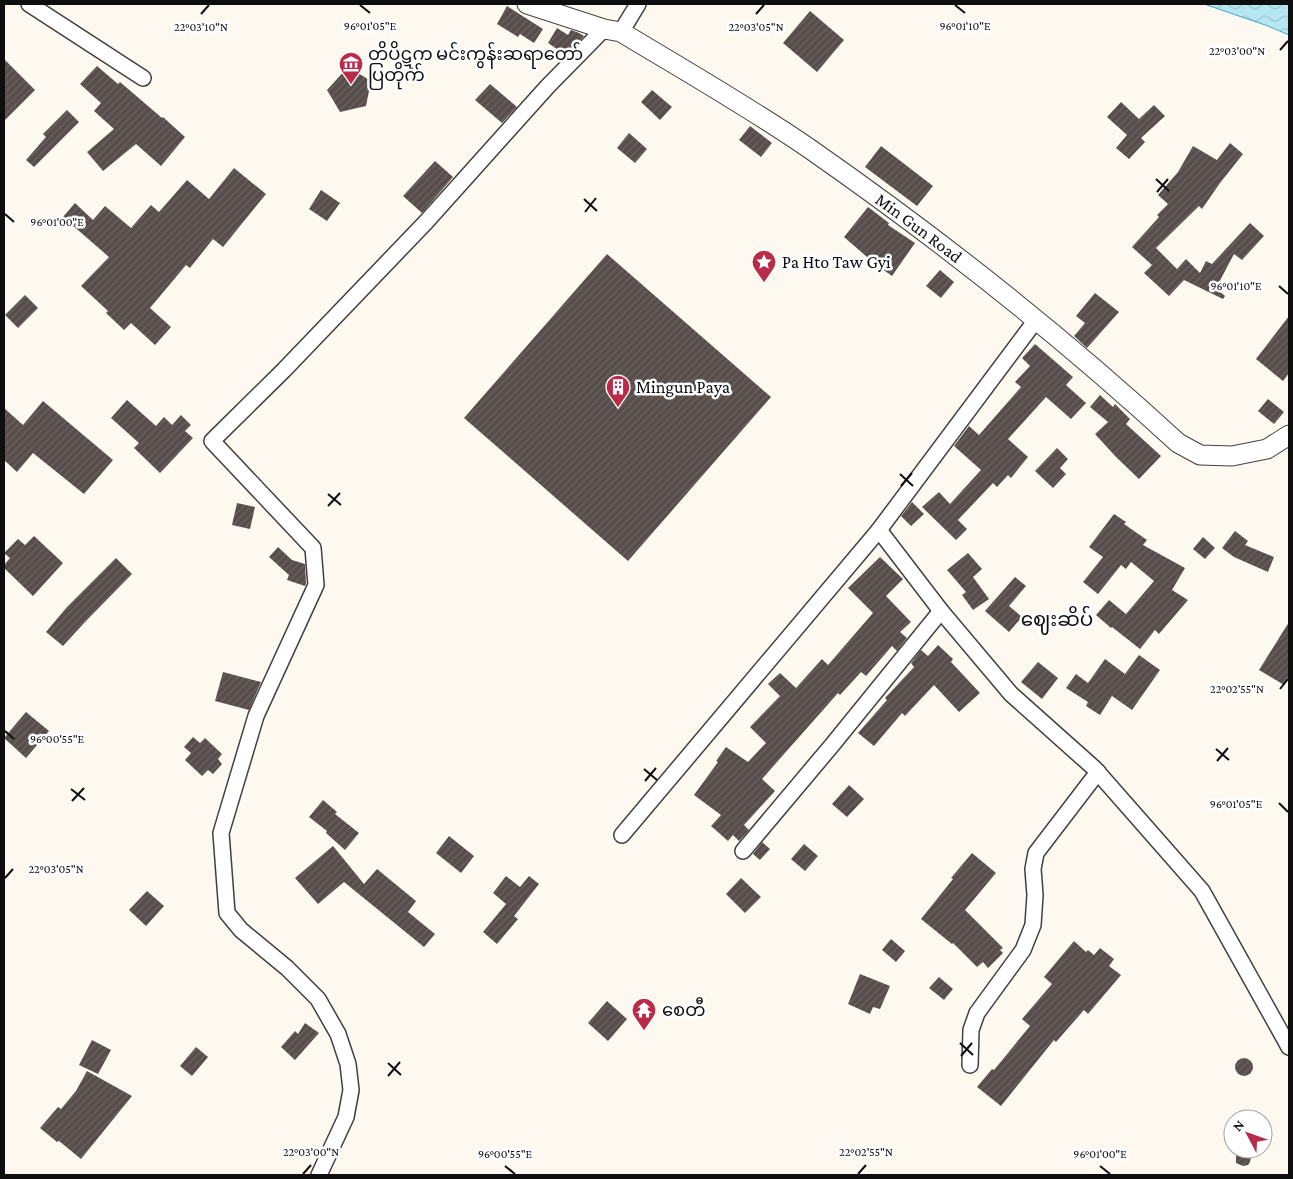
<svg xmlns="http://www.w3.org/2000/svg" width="1293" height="1179" viewBox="0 0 1293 1179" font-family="'Crimson Pro','Noto Sans Myanmar',serif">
<defs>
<pattern id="water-waves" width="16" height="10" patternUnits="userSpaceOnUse" patternTransform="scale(1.25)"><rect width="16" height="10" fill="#b7e7f4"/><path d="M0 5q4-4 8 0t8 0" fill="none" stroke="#9cc5d0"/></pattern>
<pattern id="building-hatch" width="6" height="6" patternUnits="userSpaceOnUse" patternTransform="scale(1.25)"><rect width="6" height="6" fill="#574e4b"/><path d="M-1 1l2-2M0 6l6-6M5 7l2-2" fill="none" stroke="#6a6361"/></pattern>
</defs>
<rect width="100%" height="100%" fill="#fef9f0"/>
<polygon fill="url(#water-waves)" stroke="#41a7c8" points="1204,4 1289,4 1289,35 1268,26"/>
<g fill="url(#building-hatch)">
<polygon points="507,6 543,29 534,43 520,34 518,37 497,24"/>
<polygon points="810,11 844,40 817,72 783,43"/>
<polygon points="557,28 568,35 571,30 579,33 584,36 566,55 548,43"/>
<polygon points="4,59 35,90 4,121"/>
<polygon points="97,66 118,84 120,82 162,118 163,117 185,137 161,166 136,144 103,171 87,152 114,129 94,111 101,103 80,84"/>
<polygon points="348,67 371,81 366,106 340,112 327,90"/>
<polygon points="490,84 517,107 502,123 475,100"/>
<polygon points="652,90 672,107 660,120 641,102"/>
<polygon points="1121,102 1139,119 1154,105 1165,116 1141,138 1145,142 1129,159 1116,148 1127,135 1107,117"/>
<polygon points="67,110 79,122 34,167 26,160 46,137 43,134"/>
<polygon points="750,126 772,143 761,157 739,140"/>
<polygon points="629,133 647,149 635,163 617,148"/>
<polygon points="1230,143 1243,154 1220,183 1202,209 1199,206 1156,248 1177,269 1186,259 1200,273 1206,261 1212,264 1250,223 1264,236 1242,260 1234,254 1216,288 1225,296 1223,299 1184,280 1169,296 1144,273 1152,265 1132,247 1159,217 1157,215 1168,204 1158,195 1178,172 1193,146 1217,160"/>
<polygon points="881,146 933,186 917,206 865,167"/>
<polygon points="435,161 453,177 422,213 403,196"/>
<polygon points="234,168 266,194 223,247 213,239 190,268 186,265 150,308 171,327 155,345 131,323 124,330 106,313 108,311 81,286 109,257 63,217 75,203 93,220 105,206 131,228 151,205 159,212 187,180 209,199"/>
<polygon points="321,190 340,203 327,221 309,209"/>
<polygon points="868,207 889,223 888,225 915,243 892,276 867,258 867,257 844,237"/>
<polygon points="607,254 771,397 628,561 464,418"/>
<polygon points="940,270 954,282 941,298 926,286"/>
<polygon points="1095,293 1119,312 1087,348 1074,336 1085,323 1076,316"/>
<polygon points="25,295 38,308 18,328 5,315"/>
<polygon points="1289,316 1289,373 1283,381 1256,359"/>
<polygon points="1035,344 1073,377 1066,385 1086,403 1071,419 1046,397 1008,439 1028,457 1011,478 1008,475 997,487 993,483 958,520 967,529 956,540 922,507 939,492 950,504 981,470 954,446 969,426 979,435 1021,387 1015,382 1030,366 1022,358"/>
<polygon points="1100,395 1113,407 1115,404 1130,419 1126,424 1161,456 1139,479 1116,457 1095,434 1108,422 1090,407"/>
<polygon points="1268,399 1284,412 1274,424 1258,411"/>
<polygon points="127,400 156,426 164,417 172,425 181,415 191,425 185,431 193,438 160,473 134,448 139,443 111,418"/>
<polygon points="43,401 113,460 84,494 33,453 17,472 4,460 4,408 23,425"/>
<polygon points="1057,448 1068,459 1060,468 1066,474 1053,488 1035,471"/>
<polygon points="912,502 924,514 911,526 901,516"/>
<polygon points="237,503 255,507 250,529 232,525"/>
<polygon points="1114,514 1126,522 1124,524 1147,540 1143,545 1185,568 1172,590 1188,600 1159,634 1155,630 1140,649 1112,627 1111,628 1096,615 1109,600 1126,614 1154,581 1131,562 1126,569 1121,565 1098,594 1083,582 1103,557 1089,547"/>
<polygon points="1235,531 1248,541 1245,545 1274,557 1268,572 1234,557 1222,548"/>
<polygon points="34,536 63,563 33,596 4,568 4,565 10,558 4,553 18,539 25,545"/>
<polygon points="1203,537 1215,548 1205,559 1193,549"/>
<polygon points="278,547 292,560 305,564 306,583 305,586 287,580 289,575 269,557"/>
<polygon points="968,553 982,569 973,577 989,599 973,610 962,595 966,592 947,570"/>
<polygon points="880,557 903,579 886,596 911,622 900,632 907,638 897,651 892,646 866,676 861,672 840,695 838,693 762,779 775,791 744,825 749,830 739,841 733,835 728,841 711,826 721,815 694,795 718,762 716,761 726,747 748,762 766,743 750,727 780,696 768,684 780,673 796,688 822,659 828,665 873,613 848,588"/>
<polygon points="116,558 132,574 85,622 63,646 46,632 67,607"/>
<polygon points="1015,577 1026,586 1009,606 1022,617 1009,632 985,611"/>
<polygon points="1289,622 1289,676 1284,685 1259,670"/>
<polygon points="938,645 953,659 951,662 980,693 959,712 934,685 905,716 902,713 874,746 858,733 887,700 885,698 914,667 911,663 921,650 928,656"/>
<polygon points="1139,655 1160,670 1132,710 1112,696 1100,715 1086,706 1088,702 1066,688 1076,674 1088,683 1105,659 1125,674"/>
<polygon points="1038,662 1058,678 1042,699 1021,682"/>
<polygon points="223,672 261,682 249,710 215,701"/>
<polygon points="26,712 49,731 26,758 4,738"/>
<polygon points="193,737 200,743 205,738 222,754 218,759 222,764 213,774 208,770 202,776 185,760 191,753 184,747"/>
<polygon points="849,785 864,799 847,817 832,804"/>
<polygon points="323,800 337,812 335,814 359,833 345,850 326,833 327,831 309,817"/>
<polygon points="449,836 474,856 461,873 436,853"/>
<polygon points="762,842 770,849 760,860 753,854"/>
<polygon points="804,844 818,856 805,871 791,859"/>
<polygon points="333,846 364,884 377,869 416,901 408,912 435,934 424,947 344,882 318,904 295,878"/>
<polygon points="972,853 996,873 965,910 1003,948 1000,950 1003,953 988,968 983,962 977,967 953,943 952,944 921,919 953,879 951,878"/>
<polygon points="506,876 520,887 529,876 539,884 514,916 518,919 497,944 483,932 506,904 493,893"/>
<polygon points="741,878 761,897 745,913 726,894"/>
<polygon points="147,891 164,906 146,926 129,910"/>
<polygon points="891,939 905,951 896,962 882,950"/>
<polygon points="1074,941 1086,952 1088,950 1094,955 1100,948 1114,959 1109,966 1121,975 1088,1014 1084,1010 1056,1042 1054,1040 1001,1106 977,1087 992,1069 994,1070 1030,1026 1022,1019 1052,984 1044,977"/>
<polygon points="860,974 890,986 880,1009 873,1007 870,1014 848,1004"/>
<polygon points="939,977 953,989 944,1000 929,988"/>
<polygon points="607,1001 627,1019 608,1041 588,1023"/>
<polygon points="305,1023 319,1033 295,1060 281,1047 295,1031 298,1034"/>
<polygon points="92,1040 111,1050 98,1074 79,1065"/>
<polygon points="196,1047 208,1057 192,1076 180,1066"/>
<circle cx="1244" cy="1067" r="9"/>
<polygon points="87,1071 132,1096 81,1159 59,1141 57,1142 40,1128 58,1107 61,1109 76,1091"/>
<polygon points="1243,1151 1248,1153 1251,1157 1250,1162 1248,1165 1243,1166 1236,1163 1236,1156 1239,1152"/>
</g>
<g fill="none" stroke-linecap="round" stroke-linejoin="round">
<defs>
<g id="minor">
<polyline points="29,4 143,78"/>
<polyline points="621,32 638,4"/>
<polyline points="879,530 941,611 1011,694 1094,768 1202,891 1289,1047"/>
<polyline points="622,835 879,530 1036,320"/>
<polyline points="743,851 833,744 941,611"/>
<polyline points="970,1065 971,1030 977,1013 1023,950 1033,925 1035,895 1033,869 1036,853 1098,772"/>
<polyline points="319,1175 346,1117 351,1090 348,1064 338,1034 318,999 287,968 241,930 227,913 221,833 256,716 316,585 313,548 212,441 284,370 426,222 548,86 604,29"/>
</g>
<g id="tertiary">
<path id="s1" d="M527 4 604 29 621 32C684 70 749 107 810 149 939 239 1063 337 1178 443L1200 455 1232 456 1267 449 1289 435"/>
</g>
</defs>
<use href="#minor" stroke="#414141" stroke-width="18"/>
<use href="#tertiary" stroke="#414141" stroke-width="21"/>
<use href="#minor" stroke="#fff" stroke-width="15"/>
<use href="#tertiary" stroke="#fff" stroke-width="19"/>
</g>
<path fill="none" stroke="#0e0e0e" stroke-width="2" d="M360 5 370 13M955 5 965 13M201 14 209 5M756 14 764 5M1280 50 1288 41M1156 179 1169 191M1157 192 1168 179M584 199 597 211M585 212 596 198M5 214 14 222M1279 286 1288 294M900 474 913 486M901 486 912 473M328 494 341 505M328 506 340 493M1280 689 1288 679M5 731 14 739M1216 749 1229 760M1217 761 1228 748M644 769 657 780M645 781 656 768M71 789 85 800M72 801 84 788M1279 803 1288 812M5 878 13 869M960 1043 973 1055M961 1056 972 1043M388 1063 401 1075M388 1076 400 1062M505 1166 515 1174M1100 1166 1110 1174M303 1174 311 1165M858 1174 866 1165"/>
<defs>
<symbol id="museum-pin" viewBox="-11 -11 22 30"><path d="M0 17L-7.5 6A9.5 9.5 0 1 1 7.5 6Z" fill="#b92b48" stroke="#fff"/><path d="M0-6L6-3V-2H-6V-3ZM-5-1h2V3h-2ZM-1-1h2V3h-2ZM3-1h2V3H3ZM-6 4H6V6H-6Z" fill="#fff"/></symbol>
<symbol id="sight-pin" viewBox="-11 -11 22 30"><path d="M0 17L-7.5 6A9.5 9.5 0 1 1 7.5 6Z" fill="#b92b48" stroke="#fff"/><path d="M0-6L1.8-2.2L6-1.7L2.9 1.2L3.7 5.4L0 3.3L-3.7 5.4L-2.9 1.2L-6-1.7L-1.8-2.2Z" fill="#fff"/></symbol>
<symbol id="building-pin" viewBox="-11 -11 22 30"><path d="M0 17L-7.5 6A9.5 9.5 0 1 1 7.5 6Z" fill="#b92b48" stroke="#fff"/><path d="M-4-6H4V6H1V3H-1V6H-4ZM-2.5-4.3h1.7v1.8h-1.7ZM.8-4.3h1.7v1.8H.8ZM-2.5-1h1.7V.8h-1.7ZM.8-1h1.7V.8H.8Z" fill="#fff"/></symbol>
<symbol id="temple-pin" viewBox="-11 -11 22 30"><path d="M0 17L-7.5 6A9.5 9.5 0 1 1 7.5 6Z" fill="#b92b48" stroke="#fff"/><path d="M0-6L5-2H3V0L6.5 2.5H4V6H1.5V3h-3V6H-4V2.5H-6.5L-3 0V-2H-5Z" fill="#fff"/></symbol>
</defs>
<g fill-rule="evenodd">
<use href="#museum-pin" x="337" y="50" width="28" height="38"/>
<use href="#sight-pin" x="750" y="248" width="28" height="38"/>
<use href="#building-pin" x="604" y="373" width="28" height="38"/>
<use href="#temple-pin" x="630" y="996" width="28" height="38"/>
</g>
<g text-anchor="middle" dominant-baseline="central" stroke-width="5" stroke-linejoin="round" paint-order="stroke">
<g font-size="18" fill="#0e0e0e" stroke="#fff" text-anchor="start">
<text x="368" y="54">တိပိဋက မင်းကွန်းဆရာတော်<tspan x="368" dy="21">ပြတိုက်</tspan></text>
<text x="782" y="262">Pa Hto Taw Gyi</text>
<text x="636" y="387">Mingun Paya</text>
<text x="662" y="1010">စေတီ</text>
</g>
<g font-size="18" fill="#0e0e0e" stroke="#fff">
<text stroke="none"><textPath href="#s1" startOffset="455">Min Gun Road</textPath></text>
</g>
<g font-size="20" fill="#0e0e0e" stroke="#fff">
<text x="1057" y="619">ဈေးဆိပ်</text>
</g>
</g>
<g font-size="12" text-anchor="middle" fill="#0e0e0e" stroke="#fff" stroke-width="5" stroke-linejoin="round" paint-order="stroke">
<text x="370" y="30">96°01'05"E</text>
<text x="965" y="30">96°01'10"E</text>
<text x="201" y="31">22°03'10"N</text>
<text x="756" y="31">22°03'05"N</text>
<text x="1237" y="55">22°03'00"N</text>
<text x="57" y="226">96°01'00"E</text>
<text x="1236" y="290">96°01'10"E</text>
<text x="1237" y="693">22°02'55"N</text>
<text x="57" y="743">96°00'55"E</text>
<text x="1236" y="808">96°01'05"E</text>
<text x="56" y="873">22°03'05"N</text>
<text x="311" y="1156">22°03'00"N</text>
<text x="866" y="1156">22°02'55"N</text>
<text x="505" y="1158">96°00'55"E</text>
<text x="1100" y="1158">96°01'00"E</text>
</g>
<rect width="1293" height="1179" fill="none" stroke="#0e0e0e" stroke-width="10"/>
<g transform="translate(1248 1134) rotate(311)"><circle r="24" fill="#ffffff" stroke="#9f9f9f"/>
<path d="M0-4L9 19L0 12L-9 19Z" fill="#b92b48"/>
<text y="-8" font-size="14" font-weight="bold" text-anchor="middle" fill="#0e0e0e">N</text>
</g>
</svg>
